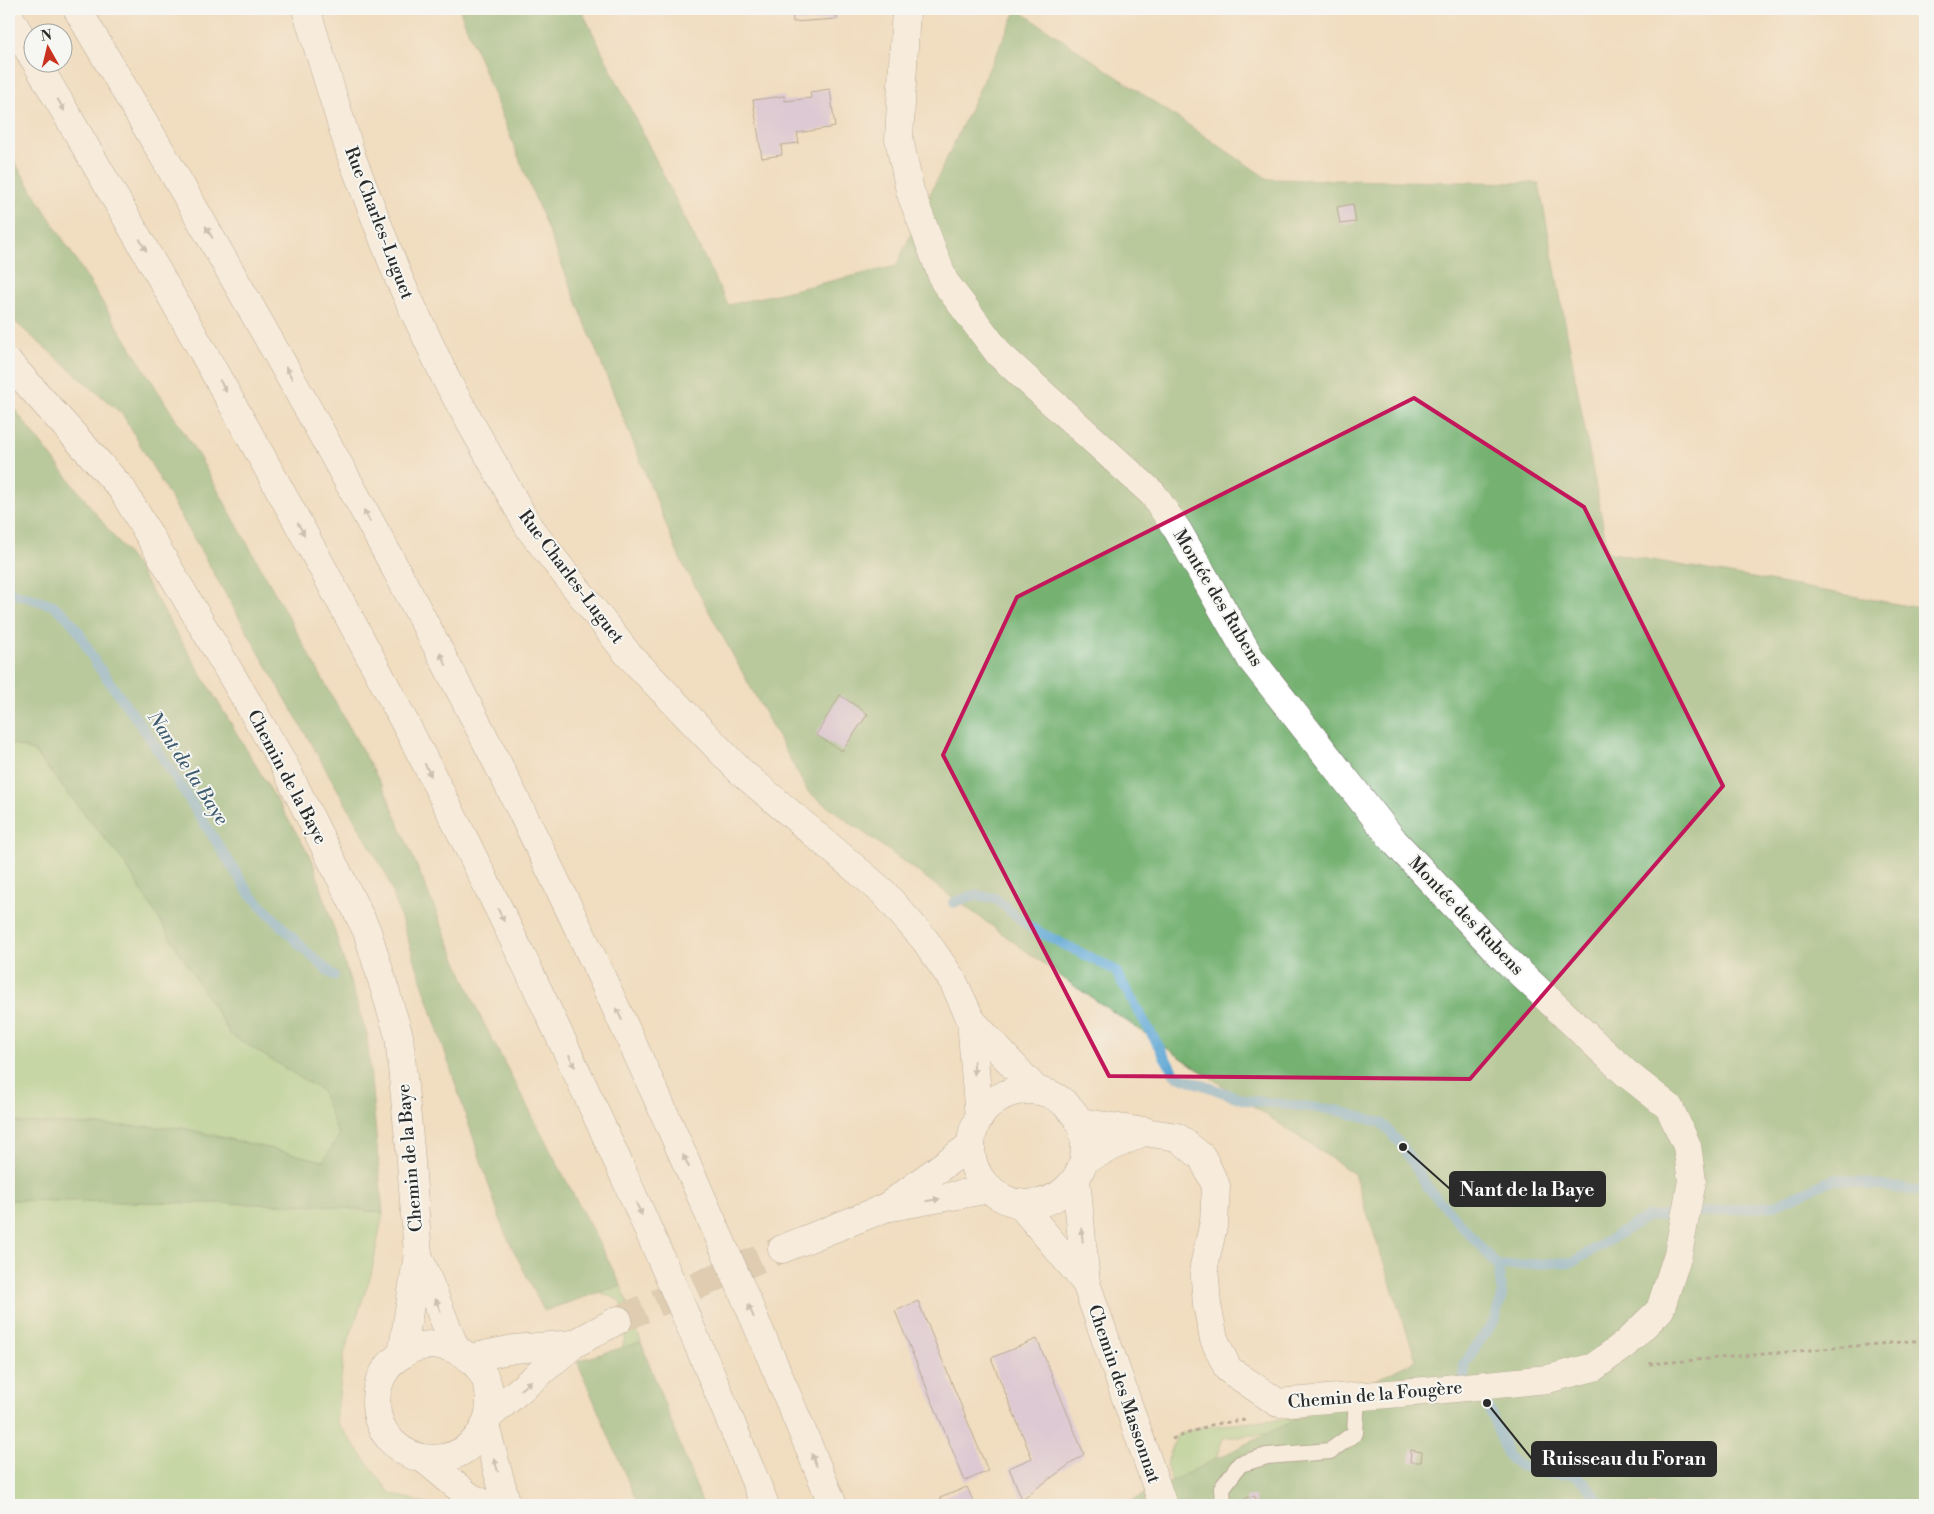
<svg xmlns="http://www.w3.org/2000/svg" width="1934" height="1514" viewBox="0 0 1934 1514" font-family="'Libre Bodoni',serif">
<rect width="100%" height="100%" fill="#f6f6f2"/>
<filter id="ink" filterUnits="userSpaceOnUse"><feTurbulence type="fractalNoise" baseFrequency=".02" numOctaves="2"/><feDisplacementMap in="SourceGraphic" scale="10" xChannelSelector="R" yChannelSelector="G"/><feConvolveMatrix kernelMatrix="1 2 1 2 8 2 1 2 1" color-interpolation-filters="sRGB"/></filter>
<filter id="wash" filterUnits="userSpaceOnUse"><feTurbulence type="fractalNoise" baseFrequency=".0096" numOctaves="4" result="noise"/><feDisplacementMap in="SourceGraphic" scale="20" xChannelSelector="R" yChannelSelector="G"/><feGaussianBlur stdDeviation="1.12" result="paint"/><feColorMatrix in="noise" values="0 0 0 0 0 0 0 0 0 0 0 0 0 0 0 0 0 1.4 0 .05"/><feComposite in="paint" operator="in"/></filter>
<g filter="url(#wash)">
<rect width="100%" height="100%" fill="#f1ddbf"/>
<g fill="#92ce83" stroke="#5e7c57">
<polygon points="9,743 33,751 124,862 230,1034 322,1091 339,1136 323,1161 182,1128 9,1122"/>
<polygon points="9,1200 321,1205 383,1213 371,1275 344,1354 336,1421 390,1493 429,1505 9,1505"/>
<polygon points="621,1285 641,1342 622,1348 629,1323 619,1300 599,1292"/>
<polygon points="1327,1415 1331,1428 1223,1438 1201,1502 1180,1505 1166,1465 1177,1435 1201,1427"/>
</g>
<g fill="#75b171" stroke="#506e4e">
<polygon points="468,9 581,9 728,305 896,266 1017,9 1268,179 1539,183 1608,552 1925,609 1925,1505 1123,1505 1416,1360 1354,1174 1070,983 808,792 679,557 460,11"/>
<polygon points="9,153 200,458 386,793 481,1018 621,1285 544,1311 504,1231 387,876 123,415 9,317"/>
<polygon points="9,402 136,565 312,859 367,1035 383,1213 321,1205 9,1200 9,1122 182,1128 323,1161 339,1136 322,1091 230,1034 124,862 34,751 9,743"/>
<polygon points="641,1342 703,1505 638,1505 577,1361"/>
</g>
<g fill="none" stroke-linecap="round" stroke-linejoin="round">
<g stroke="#5da6d4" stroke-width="10">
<polyline points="9,592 53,605 67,617 79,632 95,662 148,735 249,893 305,950 334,976"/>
<polyline points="953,903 974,895 995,898 1029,927 1115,970 1175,1075 1244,1100 1336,1110 1382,1123 1403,1147 1428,1188 1498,1266 1573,1262 1647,1217 1773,1206 1834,1179 1925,1192"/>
<polyline points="1498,1266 1502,1295 1495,1319 1464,1364 1464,1381 1487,1403 1508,1456 1520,1466 1549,1474 1572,1475 1585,1483 1602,1505"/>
</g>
</g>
<g id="blocks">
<g fill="#c5b2eb">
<polygon points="792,9 836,9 837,19 793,22"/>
<polygon points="830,89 835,127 797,133 799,143 781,145 782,155 762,158 753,100 784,96 785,101 811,98 810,92"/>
<polygon points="1353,204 1356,222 1340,224 1337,207"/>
<polygon points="840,695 868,714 842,751 816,735"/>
<polygon points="918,1301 988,1471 965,1481 895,1311"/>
<polygon points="1037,1339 1084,1454 1022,1499 1009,1468 1032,1458 991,1358"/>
<polygon points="1411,1450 1422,1452 1421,1462 1410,1462"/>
<polygon points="967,1487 974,1503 968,1505 943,1505 940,1498"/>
<polygon points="1255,1496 1256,1505 1246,1505 1245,1498"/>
</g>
</g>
</g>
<g filter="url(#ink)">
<use href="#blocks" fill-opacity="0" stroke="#70695f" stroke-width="1"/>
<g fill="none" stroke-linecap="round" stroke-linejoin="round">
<polyline stroke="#c9b9a1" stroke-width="28" stroke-dasharray="28 14" stroke-linecap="butt" points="618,1320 782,1249"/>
<defs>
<polyline id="lane" points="1223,1505 1222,1488 1240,1464 1267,1456 1330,1451 1355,1433 1357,1396"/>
<g id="secondary">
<polyline points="306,9 352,158 399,279 447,381 530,529 627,653 739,770 883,892 925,940 953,981 971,1020 1036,1090"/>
<polyline points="906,9 899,139 910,191 944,281 1000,355 1153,494 1178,531 1251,659 1394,841 1501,955 1626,1073 1669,1107 1687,1146 1692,1181 1678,1254 1660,1310 1625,1344 1594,1367 1548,1379 1425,1391 1278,1403 1228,1369 1214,1339 1207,1305 1204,1266 1214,1222 1216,1186 1202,1157 1177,1137 1080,1122"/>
<polyline points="9,363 122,489 282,761 367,931 399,1036 410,1149 418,1254 402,1355"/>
<polyline points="971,1020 979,1118"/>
<circle cx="1028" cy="1147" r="57"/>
<polyline points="1084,1160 1145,1131"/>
<polyline points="1076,1178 1086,1283 1163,1505"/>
<polyline points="1019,1203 1086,1283"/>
<polyline points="891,1207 990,1189"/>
<polyline points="782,1249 885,1208 971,1145"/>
<polyline points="418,1255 456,1350"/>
<circle cx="433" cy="1402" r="57"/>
<polyline points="469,1358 514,1349 574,1344"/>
<polyline points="489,1416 574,1344 618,1320"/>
<polyline points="485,1426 507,1505"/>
<polyline points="424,1459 470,1497 488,1505"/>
</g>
<g id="highway">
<path d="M77 9C212 236 343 465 465 700 601 962 720 1233 833 1505"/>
<polyline points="9,16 32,56"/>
<path d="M36 62C164 280 288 499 405 723 537 977 657 1239 765 1505"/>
</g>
</defs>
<use href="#lane" stroke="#70695f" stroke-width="18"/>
<use href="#secondary" stroke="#70695f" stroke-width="29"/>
<use href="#highway" stroke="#70695f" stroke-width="29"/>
<g stroke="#70695f" stroke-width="3" stroke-dasharray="4 4" stroke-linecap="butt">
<polyline points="1649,1364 1925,1340"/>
<polyline points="1172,1439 1214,1424 1245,1420"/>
</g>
<use href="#lane" stroke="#fff" stroke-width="16"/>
<use href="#secondary" stroke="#fff" stroke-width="28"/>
<use href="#highway" stroke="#fff" stroke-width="28"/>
</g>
<defs><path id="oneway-solid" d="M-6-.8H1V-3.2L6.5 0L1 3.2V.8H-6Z" transform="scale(1.25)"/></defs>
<g fill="#a0a0a0">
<use href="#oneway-solid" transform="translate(61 105) rotate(60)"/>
<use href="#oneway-solid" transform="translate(209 232) rotate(-120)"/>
<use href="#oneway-solid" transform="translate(143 245) rotate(61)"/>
<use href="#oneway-solid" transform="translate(289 373) rotate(-119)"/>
<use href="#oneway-solid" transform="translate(223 386) rotate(61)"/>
<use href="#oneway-solid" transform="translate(367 516) rotate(-118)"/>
<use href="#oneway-solid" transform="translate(301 529) rotate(61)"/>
<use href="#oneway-solid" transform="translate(443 659) rotate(-118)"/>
<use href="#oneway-solid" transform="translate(428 770) rotate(63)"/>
<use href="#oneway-solid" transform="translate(501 915) rotate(64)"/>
<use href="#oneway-solid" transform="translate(619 1014) rotate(-115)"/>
<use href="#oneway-solid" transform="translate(572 1061) rotate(65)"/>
<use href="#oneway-solid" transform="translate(974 1068) rotate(86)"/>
<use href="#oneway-solid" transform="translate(686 1161) rotate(-115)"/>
<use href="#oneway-solid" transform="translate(933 1200) rotate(-9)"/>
<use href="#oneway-solid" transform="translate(639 1209) rotate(65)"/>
<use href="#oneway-solid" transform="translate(1082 1235) rotate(-96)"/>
<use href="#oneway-solid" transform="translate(438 1305) rotate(-112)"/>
<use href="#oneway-solid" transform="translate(751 1311) rotate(-113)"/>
<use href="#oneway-solid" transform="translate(526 1385) rotate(-40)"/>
<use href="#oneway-solid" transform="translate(814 1460) rotate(-113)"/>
<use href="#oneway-solid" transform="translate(496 1465) rotate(-107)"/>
</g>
</g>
<path d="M0 0H1934V1514H0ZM1414 398 1584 507 1723 786 1470 1079 1109 1076 943 755 1017 597Z" fill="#f1ddbf" fill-opacity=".55" fill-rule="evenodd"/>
<path fill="none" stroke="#c2185b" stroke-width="4" stroke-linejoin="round" d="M1414 398 1584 507 1723 786 1470 1079 1109 1076 943 755 1017 597Z"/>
<g text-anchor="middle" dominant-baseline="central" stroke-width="4" stroke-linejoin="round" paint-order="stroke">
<g font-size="18" fill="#2b2b2b" stroke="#f6f6f2">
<text transform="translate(379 223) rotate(69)">Rue Charles-Luguet</text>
<text transform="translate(571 577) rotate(53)">Rue Charles-Luguet</text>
<text transform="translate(1218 598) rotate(59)">Montée des Rubens</text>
<text transform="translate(287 777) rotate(62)">Chemin de la Baye</text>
<text transform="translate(1466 916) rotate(46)">Montée des Rubens</text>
<text transform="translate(410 1158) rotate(-95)">Chemin de la Baye</text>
<text transform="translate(1124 1394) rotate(71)">Chemin des Massonnat</text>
<text transform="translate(1375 1395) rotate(-5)">Chemin de la Fougère</text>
</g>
<g font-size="19" font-style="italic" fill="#3f5c6f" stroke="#f6f6f2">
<text transform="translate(188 768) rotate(57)">Nant de la Baye</text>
</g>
</g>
<path fill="none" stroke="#2b2b2b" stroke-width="2" d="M1403 1147L1450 1189M1487 1403L1532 1459"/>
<g fill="#2b2b2b" stroke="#f6f6f2" stroke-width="2">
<circle cx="1403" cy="1147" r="5"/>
<circle cx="1487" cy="1403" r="5"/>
</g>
<g fill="#2b2b2b" stroke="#2b2b2b" stroke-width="2">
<rect x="1450" y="1172" width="155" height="34" rx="5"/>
<rect x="1532" y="1442" width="184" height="34" rx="5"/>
</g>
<g font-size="19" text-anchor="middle" font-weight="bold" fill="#fff">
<text x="1527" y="1196">Nant de la Baye</text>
<text x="1624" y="1465">Ruisseau du Foran</text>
</g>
<rect width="1934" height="1514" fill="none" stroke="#f6f6f2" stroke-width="30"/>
<g transform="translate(48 48) rotate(352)"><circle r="24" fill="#f6f6f2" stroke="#a5a5a2"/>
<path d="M0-4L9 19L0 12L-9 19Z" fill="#c8321e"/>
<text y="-8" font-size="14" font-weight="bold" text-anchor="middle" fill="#2b2b2b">N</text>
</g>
</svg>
